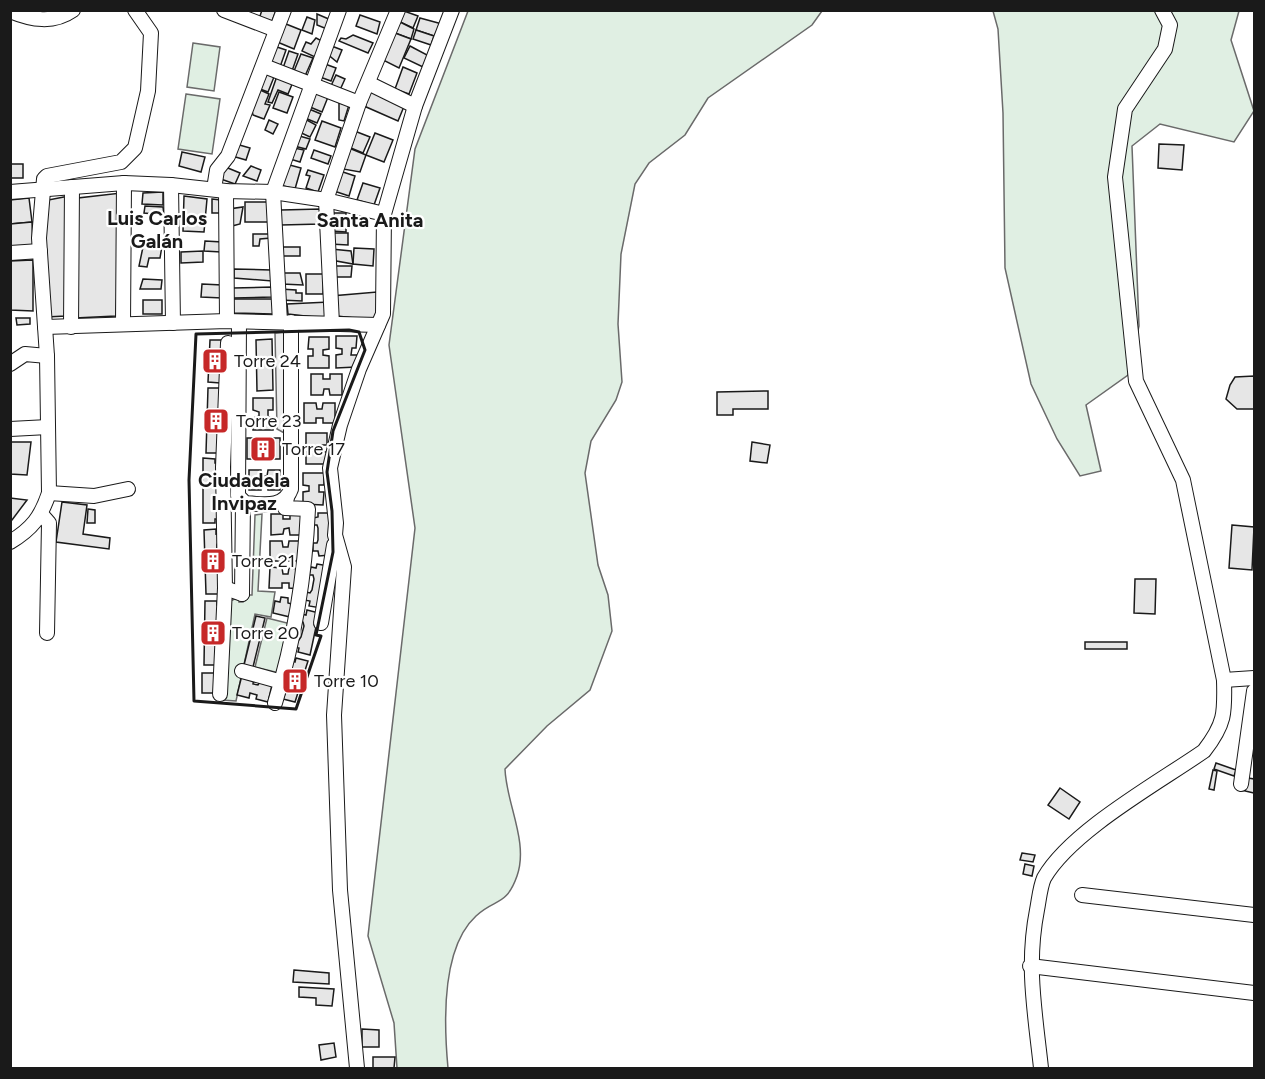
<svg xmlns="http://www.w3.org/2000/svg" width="1265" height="1079" viewBox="0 0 1265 1079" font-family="Figtree,sans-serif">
<rect width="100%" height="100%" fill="#fff"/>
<g fill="#e0efe3" stroke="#6a6a6a" stroke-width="1.5">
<path d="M468 11H822L812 25 708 98 685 135 649 163 635 184 621 254 618 324 622 382 616 400 591 441 585 473 598 565 608 595 612 631 590 690 547 726 505 769C506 803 529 842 517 876 506 907 495 898 476 916 441 948 444 1025 448 1068H397L394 1023 368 936 415 528 389 345 415 149Z"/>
<polygon points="993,11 1239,11 1231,40 1254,111 1234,142 1160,124 1132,146 1139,326 1128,375 1086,405 1101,471 1080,476 1057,439 1031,384 1005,268 1003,113 998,29"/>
<polygon points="193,43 220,47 214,91 187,87"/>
<polygon points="186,94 220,99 212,154 178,149"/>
<polygon points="262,514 258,591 275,592 271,617 255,614 236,701 222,700 226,603 239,597 239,602 243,602 243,595 252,595 255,515"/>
<polygon points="267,618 295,625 283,674 255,667"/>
</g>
<polygon fill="#ededed" stroke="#6a6a6a" stroke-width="1.5" points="284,332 286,434 277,429 275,333"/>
<g fill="#e6e6e6" stroke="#1a1a1a" stroke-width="1.5">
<polygon points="262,10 276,10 271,24 259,19"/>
<polygon points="404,11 418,16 413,28 400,22"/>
<polygon points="317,14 331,20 327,29 317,25"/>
<polygon points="360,15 380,22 377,34 356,26"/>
<polygon points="307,17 315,20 312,34 302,30"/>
<polygon points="420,18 442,24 434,36 416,30"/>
<polygon points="400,22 414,29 411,39 395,33"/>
<polygon points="286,24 301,30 294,49 275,41 282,26"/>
<polygon points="416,30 434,36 431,45 413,39"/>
<polygon points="395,33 411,39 399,68 383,60"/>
<polygon points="353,35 373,43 368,53 339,41 341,38 346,39"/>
<polygon points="316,38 322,41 315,57 302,51 306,42 311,44"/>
<polygon points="329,45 342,50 337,62 326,53"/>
<polygon points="274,46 286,50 280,67 268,63"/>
<polygon points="410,46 429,56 423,67 404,58"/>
<polygon points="289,51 298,54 292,71 283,68"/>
<polygon points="301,54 313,58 305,76 294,71"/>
<polygon points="325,64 336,68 331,81 320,77"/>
<polygon points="403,67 417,73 409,94 395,89"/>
<polygon points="267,74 274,77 268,92 260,89"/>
<polygon points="336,75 345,79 339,92 330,88"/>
<polygon points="277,76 293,82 288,94 278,90 272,103 268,102"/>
<polygon points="258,89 269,94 265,104 270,105 264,119 253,115 252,111"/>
<polygon points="371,90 405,104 398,121 364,106"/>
<polygon points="279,92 293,97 287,113 273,108"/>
<polygon points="315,92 328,97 322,112 310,107"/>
<polygon points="339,103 349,105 344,121 339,120"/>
<polygon points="309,109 321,114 317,123 305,118"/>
<polygon points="305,119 316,125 310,137 295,130"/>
<polygon points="269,120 278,124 273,134 265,130"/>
<polygon points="322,121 341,128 335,147 315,140"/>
<polygon points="352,130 370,137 363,153 346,146"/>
<polygon points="375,133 393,140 384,162 366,155"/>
<polygon points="296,135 310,139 306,149 290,145"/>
<polygon points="236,144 250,148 246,160 232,156"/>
<polygon points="1159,144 1184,145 1182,170 1158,168"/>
<polygon points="289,147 304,150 300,162 290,159"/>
<polygon points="349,148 366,155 360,172 343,169"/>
<polygon points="314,150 331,156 328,164 311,158"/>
<polygon points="182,152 205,157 201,172 179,166"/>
<rect x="10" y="164" width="13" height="14"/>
<polygon points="286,164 301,168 295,189 280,185"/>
<polygon points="223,166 240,173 235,184 218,178"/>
<polygon points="251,166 261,170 257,181 243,176"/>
<polygon points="308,170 324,175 318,192 306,188 310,176 306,175"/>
<polygon points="340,171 355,176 349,196 334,191"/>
<polygon points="363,183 380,188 374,205 357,200"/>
<polygon points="163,192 163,205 142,204 143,193"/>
<polygon points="121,193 116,316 75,318 78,198"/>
<polygon points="69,196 66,316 46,317 43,201"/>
<polygon points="184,196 207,199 204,232 183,231"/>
<polygon points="29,198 32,222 10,224 10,200"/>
<polygon points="212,199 221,200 220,213 212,213"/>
<rect x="245" y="202" width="23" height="20"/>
<polygon points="145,206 163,207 164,215 144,213"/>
<polygon points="243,207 240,224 232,226 229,209"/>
<polygon points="321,209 321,224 281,225 281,210"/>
<polygon points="331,213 346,213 346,222 331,221"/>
<polygon points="32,222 33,247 10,248 10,224"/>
<polygon points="332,223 346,223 346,232 331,231"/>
<polygon points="331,233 348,233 348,245 330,244"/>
<polygon points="253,234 271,234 271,238 260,239 259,246 253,246"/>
<polygon points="205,241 222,242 221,252 204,251"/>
<polygon points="162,246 160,258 149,258 147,267 139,266 143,247"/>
<rect x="283" y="247" width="17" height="9"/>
<polygon points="354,248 374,249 373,266 353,264"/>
<polygon points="331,249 351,251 353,264 331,260"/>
<polygon points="203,251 203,262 181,263 181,252"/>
<polygon points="33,260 33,311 10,310 10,261"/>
<polygon points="330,266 352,266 351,277 330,277"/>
<polygon points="234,269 271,270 272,281 234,278"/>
<polygon points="282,273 300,273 303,285 282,284"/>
<polygon points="306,274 324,274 323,294 306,294"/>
<polygon points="143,279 162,280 161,289 140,289"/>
<polygon points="202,284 222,285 222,298 201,297"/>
<polygon points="272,287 272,297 233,298 233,288"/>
<polygon points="280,289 296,290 296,293 302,293 302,301 280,300"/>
<polygon points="377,292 380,321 337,316 331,296"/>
<polygon points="233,299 273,299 273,314 233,313"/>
<rect x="143" y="300" width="19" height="14"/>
<polygon points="329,302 331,319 288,314 287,304"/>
<polygon points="16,318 30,318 30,324 17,325"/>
<polygon points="336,336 357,336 356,348 352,348 351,355 357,355 356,367 336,368 336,355 342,354 342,349 336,348"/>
<polygon points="309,337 329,337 329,349 323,350 323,355 329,356 329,368 308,368 308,356 313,356 313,349 308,349"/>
<polygon points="272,339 273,390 257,391 256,340"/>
<polygon points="210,340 222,340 220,383 208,382"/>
<polygon points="311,374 323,374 323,379 330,379 330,374 342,374 342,395 330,395 329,389 324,389 323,395 311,395"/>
<polygon points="1254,376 1254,409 1237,409 1226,399 1230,385 1235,377"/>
<polygon points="208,388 220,388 218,453 206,453"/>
<polygon points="768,391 768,409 733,409 733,415 717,415 717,392"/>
<polygon points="253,398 273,398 273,410 268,410 268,417 273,418 273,430 253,430 253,418 259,416 259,412 253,410"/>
<polygon points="304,403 316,403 317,409 322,409 323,403 335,403 335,423 323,423 323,418 316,418 316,423 304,423"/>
<polygon points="306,433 327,433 327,445 322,445 322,452 327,452 326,464 306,464 306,452 312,451 312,446 306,445"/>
<polygon points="247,438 260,438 261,444 266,444 267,438 280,438 280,459 267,459 267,454 260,454 260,459 247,459"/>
<polygon points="10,442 31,442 27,475 10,474"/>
<polygon points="752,442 770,445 767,463 750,461"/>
<polygon points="203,458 215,459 215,463 221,463 220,471 216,471 215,474 215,486 220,487 220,495 215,496 215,508 216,511 220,511 220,519 215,519 215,523 203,523"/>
<polygon points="249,470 261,470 262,476 267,476 268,470 280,470 280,490 268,490 268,485 261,485 261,490 249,490"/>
<polygon points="303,473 324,473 324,485 319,485 319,492 324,492 323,505 303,504 303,492 309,491 309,486 303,485"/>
<polygon points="10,498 27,500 12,520 10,520"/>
<polygon points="62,502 87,505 83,534 110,538 109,549 56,542"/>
<polygon points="88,509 95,510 95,523 87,523"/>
<polygon points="318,513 330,513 330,555 319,556 318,551 313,551 313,543 317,543 318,540 318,528 317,525 313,525 313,518 318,517"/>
<polygon points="271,514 283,514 283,519 290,519 290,514 302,514 302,535 290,535 289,528 284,529 283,534 271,535"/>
<polygon points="1232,525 1254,527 1252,570 1229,568"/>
<polygon points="216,529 216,534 222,533 217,545 217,557 218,578 223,589 218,590 218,594 206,594 204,530"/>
<polygon points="270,541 282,541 283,547 288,547 289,541 301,541 301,561 289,561 289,556 282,556 282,561 270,561"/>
<polygon points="317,564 329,566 321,608 309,606 310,601 304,600 306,592 310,593 312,590 314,579 313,575 309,575 311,567 316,568"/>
<polygon points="270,567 282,568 283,574 288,574 289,568 302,569 301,589 289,588 289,583 282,583 282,588 269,588"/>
<polygon points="1135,579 1156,579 1155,614 1134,613"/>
<polygon points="281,597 288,598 288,603 295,605 290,617 273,613 275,601 280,602"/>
<polygon points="205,601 217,601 217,605 222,605 217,616 216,665 204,665"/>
<polygon points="307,610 319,613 310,655 298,652 299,648 293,647 295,639 299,640 301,637 304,626 303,622 299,621 301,614 306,615"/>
<polygon points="256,616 265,618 253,667 244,665"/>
<rect x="1085" y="642" width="42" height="7"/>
<polygon points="296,658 308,661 295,702 283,699 285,694 280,693 288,684 291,672 290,660 295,662"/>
<rect x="202" y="673" width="12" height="20"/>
<polygon points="242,675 254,678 253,684 258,685 261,680 272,685 268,702 256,699 257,695 250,693 249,698 237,695"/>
<polygon points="1216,763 1236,770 1234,776 1214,769"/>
<polygon points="1213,770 1217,771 1214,790 1209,789"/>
<polygon points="1248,778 1254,779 1254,793 1245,791"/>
<polygon points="1060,788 1080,802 1069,819 1048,805"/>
<polygon points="1022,853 1035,855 1033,862 1020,860"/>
<polygon points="1025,864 1034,866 1032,876 1023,874"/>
<polygon points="294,970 329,973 329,984 293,982"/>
<polygon points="299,987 334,989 332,1006 316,1005 316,998 299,997"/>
<polygon points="362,1029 379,1030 379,1047 362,1047"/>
<polygon points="334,1043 336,1057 321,1060 319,1045"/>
<polygon points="373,1057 395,1057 394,1068 373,1068"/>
</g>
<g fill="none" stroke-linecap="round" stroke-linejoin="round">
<defs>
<g id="minor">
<polyline points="224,10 276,30"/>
<path d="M10 11C32 20 53 24 73 10"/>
<polyline points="264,66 359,103"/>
<polyline points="368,83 415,106"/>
<polyline points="171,185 173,323"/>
<polyline points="214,189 217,170 228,156 284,10"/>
<polyline points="226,191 227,321"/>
<polyline points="10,192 124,183 171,185 226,191 273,192 326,200 384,214"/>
<polyline points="10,253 40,251"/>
<path d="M239 322 238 496 245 503C262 504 284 509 291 489V322"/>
<polyline points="280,322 273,192 339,10"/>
<polyline points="123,324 124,183"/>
<polyline points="332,324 326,200 359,103 398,10"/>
<polyline points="45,327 227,321 378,325"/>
<polyline points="71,327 72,187"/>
<polyline points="228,343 223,467 225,588 242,594"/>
<polyline points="10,364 25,354 47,356"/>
<polyline points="10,429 48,427"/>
<polyline points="49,493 94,496 128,489"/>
<polyline points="42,515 49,523 47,633"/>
<path d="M10 542C32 529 41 517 49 493L47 356 39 238 44 179 47 176 121 162 135 148 148 91 151 33 135 10"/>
<polyline points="242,594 243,502"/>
<polyline points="321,623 334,545"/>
<polyline points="242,671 282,682"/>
<polyline points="1224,680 1254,678"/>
<polyline points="220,694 225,588"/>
<path d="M275 703C295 638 305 577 308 509L285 508 287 497"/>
<polyline points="1241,784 1254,691"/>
<polyline points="1082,895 1254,915"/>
<polyline points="1030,966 1254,993"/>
<polyline points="357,1068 340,890 334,715 344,567 335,535 336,523 330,468 340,425 359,369 383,314 384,214 415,106 452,10"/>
<path d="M1041 1068C1035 1012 1026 966 1037 910 1039 900 1040 887 1044 878 1071 831 1158 783 1204 751 1225 724 1225 713 1224 680L1183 480 1136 381 1115 177 1125 109 1165 49 1170 25 1162 10"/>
</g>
</defs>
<use href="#minor" stroke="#1a1a1a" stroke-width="16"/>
<use href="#minor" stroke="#fff" stroke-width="14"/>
<polygon stroke="#1a1a1a" stroke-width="3" points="349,330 359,332 365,350 333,431 327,472 332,511 333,552 316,635 321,636 296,709 194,701 189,480 196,334"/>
</g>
<defs>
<symbol id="building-square" viewBox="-11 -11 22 22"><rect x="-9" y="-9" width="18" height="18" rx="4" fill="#c62828" stroke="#fff"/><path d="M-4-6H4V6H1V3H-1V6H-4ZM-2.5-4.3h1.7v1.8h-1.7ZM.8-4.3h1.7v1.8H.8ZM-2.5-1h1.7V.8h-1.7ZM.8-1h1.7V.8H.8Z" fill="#fff"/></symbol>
</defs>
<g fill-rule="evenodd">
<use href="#building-square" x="200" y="346" width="30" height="30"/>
<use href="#building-square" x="201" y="406" width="30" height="30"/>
<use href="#building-square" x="248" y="434" width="30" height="30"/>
<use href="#building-square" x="198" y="546" width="30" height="30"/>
<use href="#building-square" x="198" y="618" width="30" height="30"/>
<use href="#building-square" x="280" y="666" width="30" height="30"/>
</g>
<g text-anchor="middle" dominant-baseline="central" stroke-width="4.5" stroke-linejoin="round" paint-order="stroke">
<g font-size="18" fill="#1a1a1a" stroke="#fff" text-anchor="start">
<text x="234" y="361">Torre 24</text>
<text x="236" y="421">Torre 23</text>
<text x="282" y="449">Torre 17</text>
<text x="232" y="561">Torre 21</text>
<text x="232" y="633">Torre 20</text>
<text x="314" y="681">Torre 10</text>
</g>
<g font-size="20" font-weight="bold" fill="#1a1a1a" stroke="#fff">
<text x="157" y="218">Luis Carlos<tspan x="157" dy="23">Galán</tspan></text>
<text x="370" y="220">Santa Anita</text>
<text x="244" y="480">Ciudadela<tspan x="244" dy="23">Invipaz</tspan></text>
</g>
</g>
<rect width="1265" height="1079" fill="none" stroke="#1a1a1a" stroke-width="24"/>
</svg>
